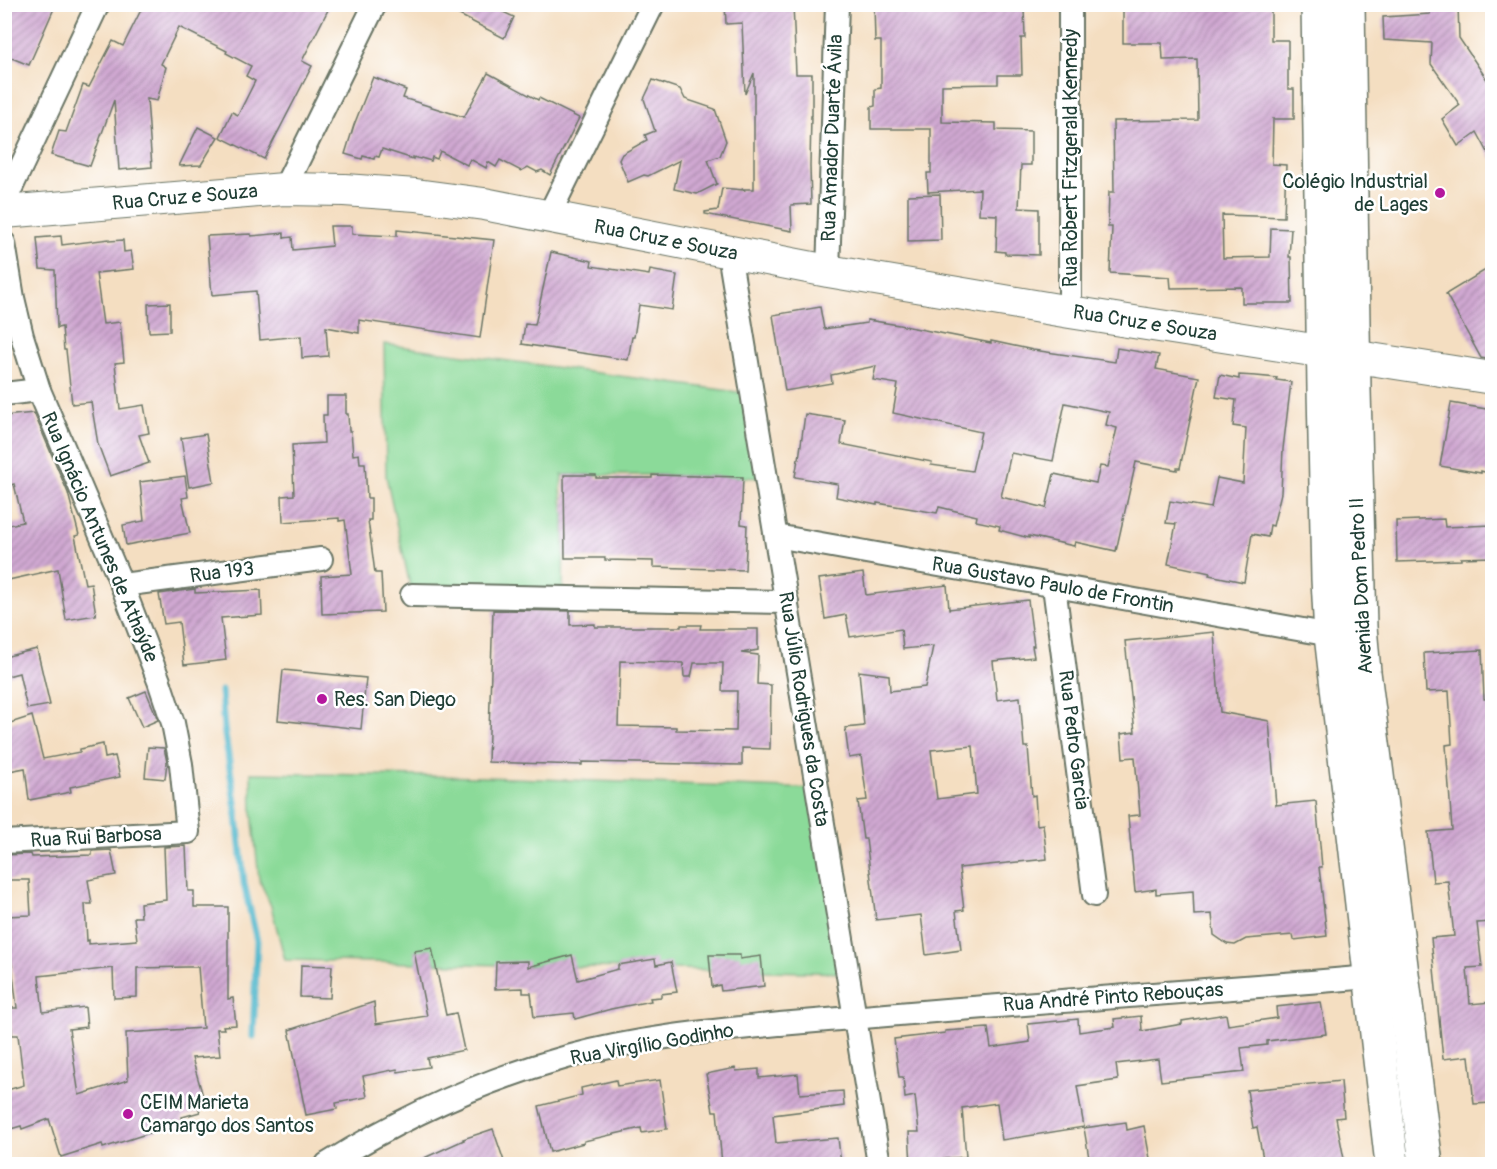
<svg xmlns="http://www.w3.org/2000/svg" width="1497" height="1169" viewBox="0 0 1497 1169" font-family="Pangolin,sans-serif">
<defs>
<pattern id="building-hatch" width="6" height="6" patternUnits="userSpaceOnUse" patternTransform="scale(1.5)"><rect width="6" height="6" fill="#d0a8d2"/><path d="M-1 1l2-2M0 6l6-6M5 7l2-2" fill="none" stroke="#a88aab"/></pattern>
</defs>
<rect width="100%" height="100%" fill="#fff"/>
<filter id="ink" filterUnits="userSpaceOnUse"><feTurbulence type="fractalNoise" baseFrequency=".0167" numOctaves="2"/><feDisplacementMap in="SourceGraphic" scale="12" xChannelSelector="R" yChannelSelector="G"/><feConvolveMatrix kernelMatrix="1 2 1 2 8 2 1 2 1" color-interpolation-filters="sRGB"/></filter>
<filter id="wash" filterUnits="userSpaceOnUse"><feTurbulence type="fractalNoise" baseFrequency=".008" numOctaves="4" result="noise"/><feDisplacementMap in="SourceGraphic" scale="24" xChannelSelector="R" yChannelSelector="G"/><feGaussianBlur stdDeviation="1.35" result="paint"/><feColorMatrix in="noise" values="0 0 0 0 0 0 0 0 0 0 0 0 0 0 0 0 0 1.4 0 .05"/><feComposite in="paint" operator="in"/></filter>
<g filter="url(#wash)">
<rect width="100%" height="100%" fill="#f4dec1"/>
<g fill="#8bda99" stroke="#558c66" stroke-width="1.5">
<polygon points="384,344 752,394 766,478 652,475 562,475 561,489 564,516 563,598 412,595 386,476"/>
<polygon points="251,773 483,777 817,789 848,973 285,960 271,906 259,879 252,812"/>
</g>
<g fill="none" stroke-linecap="round" stroke-linejoin="round">
<polyline stroke="#4cb5ca" stroke-width="7" points="221,691 224,728 237,816 244,884 257,941 253,1036"/>
</g>
<g id="blocks">
<g fill="url(#building-hatch)" fill-rule="evenodd">
<polygon points="10,4 56,4 29,65 4,55 4,15"/>
<polygon points="144,4 331,4 302,61 312,66 264,159 220,137 232,112 238,115 255,81 246,76 251,66 226,53 227,51 179,27 161,64 166,67 157,101 147,99 152,167 119,170 114,100 90,166 51,155 59,131 66,132 83,85 89,87 113,41 123,46"/>
<polygon points="438,4 486,4 514,17 504,38"/>
<polygon points="725,4 793,4 796,74 812,74 812,116 811,116 810,166 811,204 791,205 792,231 705,214 705,212 718,210 722,188 744,190 743,189 754,189 754,73 745,94 742,23 726,24"/>
<polygon points="874,4 986,4 986,9 1024,8 1025,38 1021,38 1022,75 998,75 998,84 942,85 942,122 996,123 996,130 1031,131 1031,165 1021,165 1019,208 1039,209 1039,255 1005,254 1005,252 996,251 997,215 979,214 980,189 928,192 927,173 931,173 931,129 871,129 871,107 875,106 875,89 881,88 881,41 875,41"/>
<polygon points="1175,4 1271,6 1271,40 1288,40 1288,89 1294,89 1294,119 1273,119 1272,164 1286,165 1284,217 1222,215 1223,258 1270,257 1271,228 1291,229 1289,257 1291,257 1292,303 1242,303 1242,287 1171,288 1170,277 1110,273 1112,227 1108,227 1109,192 1114,192 1113,121 1198,120 1197,59 1163,60 1162,43 1123,43 1123,6"/>
<polygon points="1430,4 1458,4 1459,38 1492,87 1492,160 1477,132 1458,146 1442,119 1460,105 1431,64 1432,43 1384,40 1383,17 1430,14"/>
<polygon points="488,73 538,100 539,98 579,118 550,175 542,170 537,172 528,167 521,171 500,160 496,167 488,162 486,168 470,159 467,165 440,151 437,159 432,157 431,161 421,158 420,159 413,157 413,159 382,149 379,157 375,156 374,159 363,156 362,159 345,154 354,125 373,77 406,90 403,98 464,117"/>
<polygon points="653,80 680,89 685,99 715,109 726,141 720,156 708,160 717,184 697,194 674,189 680,160 648,176 644,175 628,182 619,160 622,154 647,140 645,135 655,131 644,99"/>
<polygon points="198,127 218,137 201,165 179,166"/>
<polygon points="940,194 941,240 908,241 908,195"/>
<polygon points="330,226 352,226 352,234 397,236 397,230 494,240 480,338 359,320 359,333 326,327 328,356 302,358 301,336 260,340 256,291 212,295 207,236 251,234 251,236 284,233 284,238 292,237 293,250 332,246"/>
<polygon points="61,236 62,245 109,239 109,241 123,240 124,252 131,251 134,269 96,273 103,324 120,322 124,362 115,363 120,409 144,405 149,433 139,435 149,463 110,476 98,444 91,402 72,404 66,350 64,350 62,327 57,328 55,270 40,269 37,238"/>
<polygon points="551,252 592,261 591,266 649,275 650,270 677,275 672,310 639,305 634,337 632,337 628,360 522,344 525,324 535,325"/>
<polygon points="1492,266 1492,360 1481,358 1446,294"/>
<polygon points="170,303 170,331 149,332 148,304"/>
<path d="M820 307 824 329 867 323V320L899 325 991 343V341L1033 350 1115 362 1117 348 1159 355 1156 369 1199 377 1180 468H1177V470L1136 462 1116 551 1075 542 1074 546 1029 536V538L999 530 1000 526 976 521 977 516 939 507 937 513 877 503V505L836 497 838 484 795 477 798 459H799L805 414 845 420 841 444 932 462 931 465 972 471 981 432 893 413 898 384 873 380 876 366 831 375 832 383 785 391 773 315ZM1065 403 1109 412 1106 425 1117 428 1108 467 1100 466 1096 483 1054 474 1046 508 1001 497 1011 453 1053 461Z"/>
<polygon points="1220,375 1239,379 1239,375 1256,376 1277,378 1276,380 1291,382 1283,449 1281,493 1273,526 1270,525 1268,537 1252,534 1244,582 1209,575 1210,573 1168,564 1176,524 1166,523 1170,501 1211,508 1217,478 1243,483 1246,428 1233,426 1236,400 1216,397"/>
<polygon points="327,396 346,396 346,414 348,414 349,431 351,431 353,455 359,454 360,463 365,463 367,498 371,498 371,520 368,520 375,573 381,573 383,612 322,614 321,576 352,574 345,520 339,521 339,518 283,522 282,496 294,495 292,445 324,443 323,415 327,415"/>
<polygon points="1451,403 1492,410 1492,474 1481,471 1481,473 1440,466"/>
<polygon points="34,413 68,493 79,535 75,536 85,584 91,583 96,615 66,620 58,569 4,581 4,526 23,522 14,484 4,487 4,416"/>
<polygon points="206,434 214,482 189,487 181,438"/>
<polygon points="564,475 596,475 596,478 652,478 652,475 743,477 741,524 747,525 745,570 653,567 653,561 605,560 605,558 565,558"/>
<polygon points="185,476 188,497 182,498 190,533 126,545 123,525 144,521 140,482"/>
<polygon points="1444,519 1445,527 1492,525 1492,557 1461,558 1461,560 1397,562 1396,521"/>
<path d="M863 573 866 595 947 585 949 609 1028 600 1034 646H1032L1034 657 993 661 997 700 1020 697 1024 747H1028L1032 796 1035 795 1037 825 1043 824 1047 859 959 868 964 910 956 911 961 950 926 955 921 915 876 920 866 839H863L858 801 867 800 861 756 849 758 845 728 864 726 859 671 889 675 890 691 925 687 933 646 903 649 901 629 850 637 846 615 825 619 819 579ZM973 746 977 794 937 799 931 750Z"/>
<polygon points="195,589 195,593 261,590 262,615 221,618 226,660 184,665 179,622 164,624 159,594"/>
<path d="M493 610 570 611V625L595 624V627H681V625H701L700 629H758V650L741 653 758 655 757 684 771 685 770 749 742 748V765L582 762V765L488 762ZM620 661 683 663 684 677H691L694 663H723L722 691H737L736 731 676 730V727L618 726Z"/>
<polygon points="1214,632 1220,712 1269,721 1276,805 1316,801 1322,867 1319,867 1327,936 1294,940 1293,935 1246,939 1235,945 1227,944 1214,935 1212,914 1194,915 1193,891 1156,894 1156,889 1135,892 1128,816 1140,815 1135,757 1123,758 1121,734 1135,732 1125,641"/>
<polygon points="37,649 50,705 27,709 19,673 4,677 4,657"/>
<polygon points="1482,650 1484,699 1492,699 1492,736 1491,736 1492,758 1492,922 1477,923 1482,967 1467,968 1470,1004 1491,1002 1492,1017 1492,1103 1474,1104 1469,1056 1443,1059 1431,938 1454,936 1448,881 1433,882 1428,832 1452,830 1446,745 1452,744 1449,691 1426,692 1424,653"/>
<polygon points="283,670 366,678 361,729 278,720"/>
<polygon points="146,691 158,720 142,727 129,698"/>
<polygon points="32,716 43,759 80,752 80,749 103,744 105,758 115,756 120,777 70,787 71,792 29,800 25,768 4,772 4,725"/>
<polygon points="148,747 164,748 167,762 165,779 145,777"/>
<path d="M186 846 188 891H194V907H228V999L233 998 236 1025 223 1026 224 1029H217L220 1056 192 1058 203 1096 196 1099 200 1112 182 1117 183 1122 103 1148 102 1144 61 1157 49 1119 22 1129 21 1126 4 1131V1091L24 1085 18 1035H12L10 1008H17L9 941H4V916L31 915 29 880H4V855L31 854 32 857 92 855V851L111 850 116 875 88 880 92 904H85L87 941 89 940V944L137 940 134 917H141L140 903 166 900 164 847ZM187 967H198L203 1028 126 1033 128 1080 79 1095 69 1029 87 1027 85 1007 43 1012 39 976 113 968 114 998 137 997V968Z"/>
<polygon points="432,948 446,1015 456,1013 464,1050 427,1058 429,1067 398,1072 397,1069 363,1076 367,1097 336,1103 337,1109 306,1115 289,1030 374,1002 376,1024 427,1016 414,951"/>
<polygon points="572,955 578,980 618,969 618,965 655,959 656,965 671,962 677,992 661,994 661,997 650,998 651,1001 611,1009 575,1019 574,1013 534,1017 531,993 523,993 523,988 495,989 496,962 528,961 528,967"/>
<polygon points="709,955 740,955 740,959 761,956 764,986 721,991 720,985 712,987"/>
<polygon points="301,965 332,966 330,998 300,997"/>
<polygon points="1321,1002 1326,1034 1267,1041 1267,1045 1241,1048 1244,1072 1161,1081 1158,1059 1116,1064 1118,1080 1077,1086 1084,1127 1002,1140 997,1103 962,1108 966,1157 944,1159 945,1164 911,1164 909,1132 919,1132 915,1096 905,1098 903,1077 899,1077 894,1039 945,1033 945,1031 988,1028 991,1048 1030,1042 1028,1024 1078,1019 1079,1032 1115,1027 1114,1019 1141,1016 1142,1031 1182,1024 1182,1021 1226,1014 1228,1025 1277,1018 1276,1007"/>
<polygon points="735,1068 736,1071 759,1069 759,1078 798,1074 800,1094 843,1091 844,1106 773,1115 776,1143 838,1138 841,1164 722,1164 717,1111 713,1111 706,1074"/>
<polygon points="616,1080 617,1086 660,1080 667,1129 642,1133 641,1128 584,1141 584,1143 550,1152 539,1106 582,1095 581,1088"/>
<polygon points="1341,1081 1344,1117 1336,1118 1345,1164 1264,1164 1257,1127 1253,1128 1247,1090"/>
<polygon points="1126,1122 1127,1130 1144,1126 1151,1164 1090,1164 1084,1128"/>
<polygon points="493,1129 505,1164 411,1164 464,1140 463,1139"/>
</g>
</g>
</g>
<g filter="url(#ink)">
<use href="#blocks" fill-opacity="0" stroke="#6a7565" stroke-width="1.5"/>
<g fill="none" stroke-linecap="round" stroke-linejoin="round">
<defs>
<g id="street">
<polyline points="1070,4 1070,312"/>
<polyline points="284,189 375,4"/>
<polyline points="4,203 98,4"/>
<polyline points="548,217 653,4"/>
<polyline points="4,243 13,298 22,336 39,390 122,585 159,681 173,723 181,764 188,832 4,842"/>
<polyline points="729,253 879,1164"/>
<polyline points="828,271 837,4"/>
<polyline points="4,394 39,390"/>
<polyline points="776,536 1331,635"/>
<polyline points="122,585 321,559"/>
<polyline points="1054,586 1094,895"/>
<polyline points="412,595 787,602"/>
<path d="M327 1164C401 1118 483 1080 567 1057 637 1038 709 1031 780 1024 835 1019 891 1015 946 1010 1088 999 1229 989 1370 977"/>
</g>
<polyline id="secondary" points="4,212 284,189 344,190 416,195 484,204 828,271 1070,312 1492,378"/>
<g id="primary">
<polyline points="1318,4 1324,389 1328,579 1331,635 1392,1164"/>
<polyline points="1348,4 1354,390 1360,627 1364,672 1426,1164"/>
</g>
</defs>
<use href="#street" stroke="#6a7565" stroke-width="26"/>
<use href="#secondary" stroke="#6a7565" stroke-width="34"/>
<use href="#primary" stroke="#6a7565" stroke-width="36"/>
<use href="#street" stroke="#fff" stroke-width="22"/>
<use href="#secondary" stroke="#fff" stroke-width="32"/>
<use href="#primary" stroke="#fff" stroke-width="33"/>
</g>
</g>
<g fill="#b5179e" stroke="#fff" stroke-width="2">
<circle cx="1440" cy="193" r="6"/>
<circle cx="322" cy="699" r="6"/>
<circle cx="128" cy="1114" r="6"/>
</g>
<g text-anchor="middle" dominant-baseline="central" stroke-width="5" stroke-linejoin="round" paint-order="stroke">
<g font-size="20" fill="#1f3d34" stroke="#fff">
<text transform="translate(832 138) rotate(-88)">Rua Amador Duarte Ávila</text>
<text transform="translate(1070 158) rotate(-90)">Rua Robert Fitzgerald Kennedy</text>
<text transform="translate(185 197) rotate(-5)">Rua Cruz e Souza</text>
<text transform="translate(666 240) rotate(11)">Rua Cruz e Souza</text>
<text transform="translate(1145 323) rotate(9)">Rua Cruz e Souza</text>
<text transform="translate(100 537) rotate(67)">Rua Ignácio Antunes de Athaýde</text>
<text transform="translate(222 572) rotate(-7)">Rua 193</text>
<text transform="translate(1053 585) rotate(10)">Rua Gustavo Paulo de Frontin</text>
<text transform="translate(1361 586) rotate(-93)">Avenida Dom Pedro II</text>
<text transform="translate(804 709) rotate(81)">Rua Júlio Rodrigues da Costa</text>
<text transform="translate(1074 740) rotate(83)">Rua Pedro Garcia</text>
<text transform="translate(96 837) rotate(-3)">Rua Rui Barbosa</text>
<text transform="translate(1113 997) rotate(-4)">Rua André Pinto Rebouças</text>
<text transform="translate(652 1044) rotate(-10)">Rua Virgílio Godinho</text>
</g>
<g font-size="20" fill="#1f3d34" stroke="#fff" text-anchor="start">
<text x="1428" y="181" text-anchor="end">Colégio Industrial<tspan x="1428" dy="23">de Lages</tspan></text>
<text x="334" y="699">Res. San Diego</text>
<text x="140" y="1102">CEIM Marieta<tspan x="140" dy="23">Camargo dos Santos</tspan></text>
</g>
</g>
<rect width="1497" height="1169" fill="none" stroke="#fff" stroke-width="24"/>
</svg>
